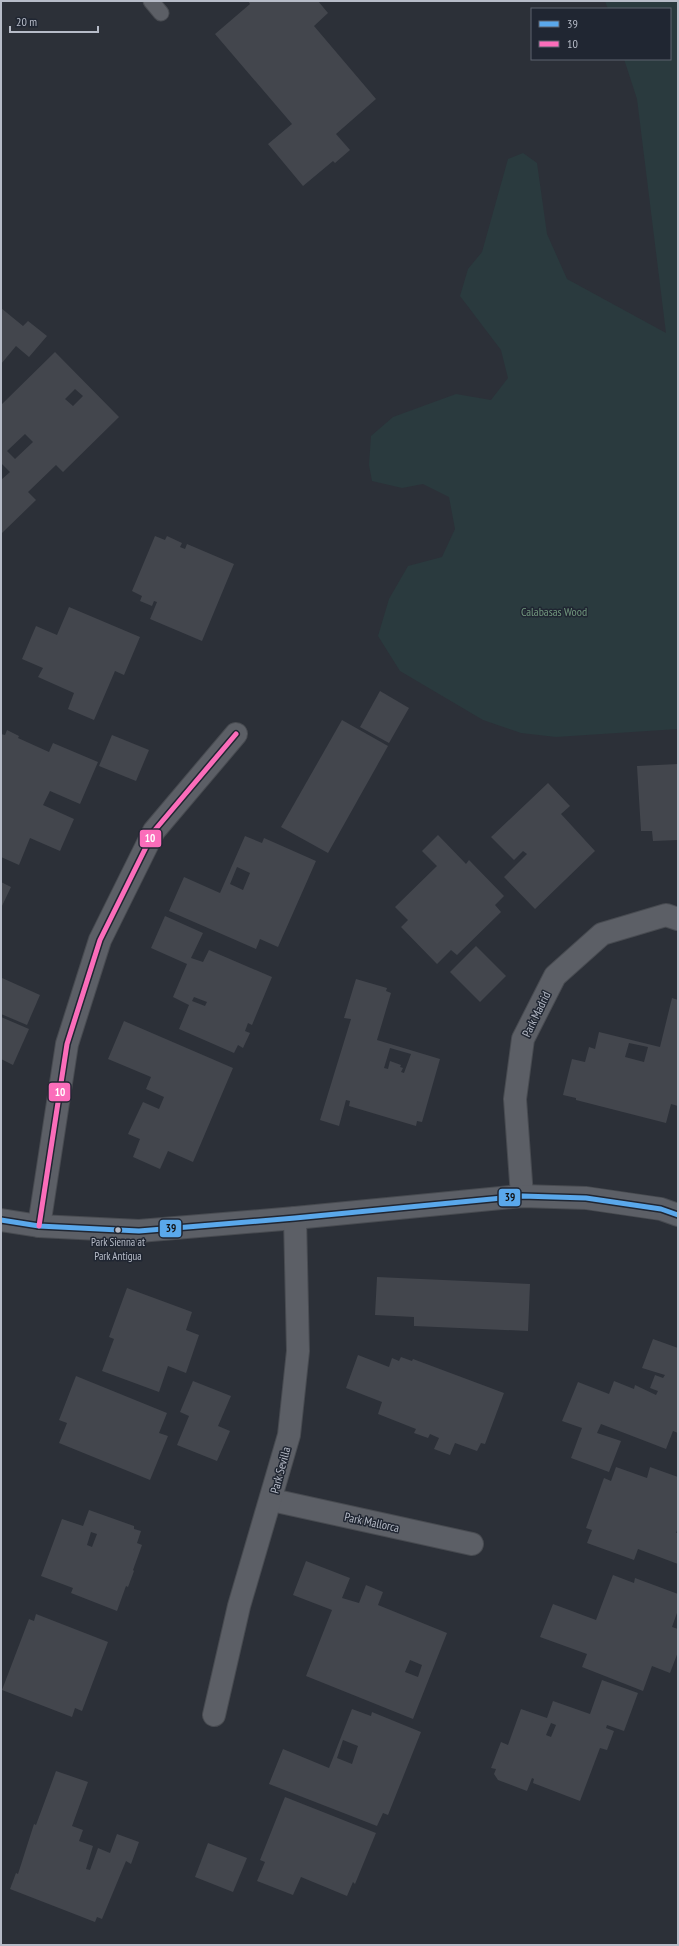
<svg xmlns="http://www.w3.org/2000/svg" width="679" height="1946" viewBox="0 0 679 1946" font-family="'PT Sans Narrow',sans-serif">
<rect width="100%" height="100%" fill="#2c3038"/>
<polygon fill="#2a3a3e" points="605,1 678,1 678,729 556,737 521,733 483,720 400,671 378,636 389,599 408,566 442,557 455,529 449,497 423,484 402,488 372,481 369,465 371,436 393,417 456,394 491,400 508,378 501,350 460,296 468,269 482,252 508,159 523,153 537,163 547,234 567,279 666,333 637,99 624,59 670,59 670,9 608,9"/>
<g fill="#43464d" fill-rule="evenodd">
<polygon points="248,1 318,1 328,13 314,26 376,99 336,134 350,150 335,163 333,161 303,186 268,144 292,124 215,34 250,4"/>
<polygon points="1,308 23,326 28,321 47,336 29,357 16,346 1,364"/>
<path d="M55 352 119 417 63 472 56 465 28 492 36 500 2 533 1 480 10 472 1 463V405ZM75 389 83 396 73 406 65 399ZM25 434 33 442 15 459 7 451Z"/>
<polygon points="155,536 165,540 167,536 182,543 180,547 185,549 187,544 234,564 202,641 150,619 157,602 154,601 152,606 140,601 142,596 132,591"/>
<polygon points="69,607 140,637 124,675 115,671 94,720 68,709 74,693 38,677 43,668 22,659 36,626 57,635"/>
<polygon points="380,691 409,708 389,743 360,727"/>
<polygon points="342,720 388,746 328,853 281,827"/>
<polygon points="7,730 19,736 18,738 49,752 53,743 98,762 80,804 50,791 43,805 74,819 60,851 30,838 19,865 1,857 1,734 5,735"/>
<polygon points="112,735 149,750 136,781 99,766"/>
<polygon points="678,764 678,840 653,841 652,831 641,831 637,766"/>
<polygon points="548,783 570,806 561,814 595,851 535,909 504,877 527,854 523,851 514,860 491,837"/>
<polygon points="438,835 466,864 469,860 504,896 495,905 501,912 457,955 451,950 437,964 401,927 408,920 395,907 437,866 422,851"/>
<path d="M245 836 262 843 264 838 316 861 278 947 260 939 256 949 169 911 184 877 220 893ZM237 867 250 873 243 890 230 884Z"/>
<polygon points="1,882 11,887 1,908"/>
<path d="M165 916 203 933 191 958 203 962 209 950 272 977 252 1025 248 1023 245 1031 250 1033 243 1048 238 1045 234 1053 179 1029 189 1005 173 997 187 964 151 948ZM194 997 207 1002 205 1006 192 1001Z"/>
<polygon points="476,946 506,976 480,1002 450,972"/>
<polygon points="2,978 40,995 27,1025 1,1014"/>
<path d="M356 979 387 988 386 991 391 993 377 1040 440 1059 422 1122 417 1121 416 1126 349 1106 350 1101 346 1100 339 1126 320 1120 351 1019 344 1018ZM390 1048 411 1054 404 1073 401 1072 403 1068 400 1067 401 1065 390 1061 388 1069 384 1068Z"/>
<path d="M672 998 678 1000V1106L671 1104 666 1123 576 1100V1098L563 1095 572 1059 585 1062 589 1047 595 1049 599 1032 660 1047ZM629 1043 648 1047 644 1062 625 1057Z"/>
<polygon points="1,1017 29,1029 13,1065 1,1059"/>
<polygon points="124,1021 233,1068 193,1162 168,1151 160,1169 133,1157 140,1139 128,1134 143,1102 159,1109 164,1097 146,1089 151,1077 108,1059"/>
<polygon points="377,1277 530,1284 528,1331 414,1326 414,1317 375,1315"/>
<polygon points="127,1288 192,1312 186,1330 199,1335 186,1373 168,1366 159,1392 102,1371 114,1339 109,1337"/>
<polygon points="653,1339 678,1348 678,1433 673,1431 666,1449 601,1424 597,1433 621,1441 609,1472 571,1458 582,1428 562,1421 578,1382 609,1394 614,1381 634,1389 635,1385 656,1395 658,1391 650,1388 655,1375 663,1378 665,1375 642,1368"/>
<polygon points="358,1355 389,1367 392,1358 399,1361 401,1357 412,1361 413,1359 504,1393 485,1444 481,1443 477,1451 455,1443 450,1455 434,1449 439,1438 430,1434 428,1438 414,1433 416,1429 378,1414 382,1402 346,1388"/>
<polygon points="76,1376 167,1413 159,1433 168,1436 150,1480 59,1443 67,1423 59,1420"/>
<polygon points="193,1381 231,1396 218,1426 230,1431 217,1461 177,1445 189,1416 180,1412"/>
<polygon points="616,1467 647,1478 650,1467 678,1477 678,1527 676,1533 678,1533 678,1564 638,1549 634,1560 587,1543 592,1530 586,1528 604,1478 611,1481"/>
<path d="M89 1510 134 1526V1529L141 1531 137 1543 142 1545 133 1570 134 1571 128 1587 126 1586 117 1611 71 1593 73 1588 41 1576 62 1519 83 1526ZM91 1532 97 1534 92 1547 87 1545Z"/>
<path d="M306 1561 350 1578 342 1598 359 1603 366 1585 383 1592 378 1605 447 1633 413 1719 306 1676 332 1610 293 1595ZM410 1660 422 1665 418 1677 405 1672Z"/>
<polygon points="613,1575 634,1583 635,1578 678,1594 678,1610 672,1627 678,1629 678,1652 670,1673 652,1666 643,1691 582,1667 587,1654 540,1637 553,1604 596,1620"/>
<polygon points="36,1614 108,1642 82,1711 75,1708 72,1717 2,1690 29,1619 34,1621"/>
<path d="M602 1680 638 1693 624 1731 607 1725 606 1728 614 1731 607 1750 600 1748 580 1801 533 1783 534 1779 532 1778 527 1791 498 1780 494 1774 496 1769 491 1768 501 1742 508 1745 521 1709 547 1718 553 1701 590 1714ZM551 1723 556 1725 551 1737 546 1735Z"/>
<path d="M352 1709 371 1716 372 1712 421 1732 388 1815 383 1813 377 1826 269 1784 283 1749 329 1768ZM343 1740 358 1746 352 1764 337 1758Z"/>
<polygon points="56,1771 88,1782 72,1826 83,1830 79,1841 93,1846 86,1869 90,1870 98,1848 110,1853 117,1834 139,1842 131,1864 126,1861 102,1919 97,1917 95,1922 10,1889 16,1873 18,1874 34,1824 36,1825"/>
<polygon points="285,1797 376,1833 355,1884 353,1882 347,1896 301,1877 293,1895 257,1881 265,1862 260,1860"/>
<polygon points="208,1843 247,1858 233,1892 195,1877"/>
</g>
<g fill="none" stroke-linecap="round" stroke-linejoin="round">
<defs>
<polyline id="lane" points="151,1 161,13"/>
<g id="street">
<polyline points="522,1196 515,1099 523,1039 555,976 602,934 666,915 678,919"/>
<polyline points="1,1220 39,1226 139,1231 295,1218 522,1196 586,1198 661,1209 678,1215"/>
<polyline points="39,1226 67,1044 100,940 154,831 236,734"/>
<polyline points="272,1500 472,1544"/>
<polyline points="214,1715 239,1606 289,1435 298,1351 295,1218"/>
</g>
</defs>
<use href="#lane" stroke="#484b51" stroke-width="17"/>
<use href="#street" stroke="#484b51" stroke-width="24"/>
<use href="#lane" stroke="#5c5f66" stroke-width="15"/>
<use href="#street" stroke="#5c5f66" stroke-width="22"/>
<defs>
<polyline id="bus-1" points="1,1220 39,1226 139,1231 295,1218 522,1196 586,1198 661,1209 678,1215"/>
<polyline id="bus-2" points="39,1226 67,1044 100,940 154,831 236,734"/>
</defs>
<use href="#bus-1" stroke="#202632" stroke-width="8"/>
<use href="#bus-2" stroke="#202632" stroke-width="8"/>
<use href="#bus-1" stroke="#5aa8eb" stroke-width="5"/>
<use href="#bus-2" stroke="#fb6dba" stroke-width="5"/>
</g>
<circle fill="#b7bcc8" stroke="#202632" stroke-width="1.5" cx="118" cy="1230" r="3.5"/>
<g text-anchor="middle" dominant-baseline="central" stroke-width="3" stroke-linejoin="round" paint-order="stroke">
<g font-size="11" fill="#b7bcc8" stroke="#202632">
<text x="118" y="1242">Park Sienna at<tspan x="118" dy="14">Park Antigua</tspan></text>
</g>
<g font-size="12" fill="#71977d" stroke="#202632">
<text x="554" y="611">Calabasas Wood</text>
</g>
<g font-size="12" fill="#b7bcc8" stroke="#202632">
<text transform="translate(536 1014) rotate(-64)">Park Madrid</text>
<text transform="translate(280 1470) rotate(-75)">Park Sevilla</text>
<text transform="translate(372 1522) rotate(12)">Park Mallorca</text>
</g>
</g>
<g stroke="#202632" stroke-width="1.5">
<rect x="139" y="829" width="23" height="19" rx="4" fill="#fb6dba"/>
<rect x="48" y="1082" width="23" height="20" rx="4" fill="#fb6dba"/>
<rect x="498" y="1188" width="23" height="19" rx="4" fill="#5aa8eb"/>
<rect x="159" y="1219" width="23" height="19" rx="4" fill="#5aa8eb"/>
</g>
<g font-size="11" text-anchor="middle" font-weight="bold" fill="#fff">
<text x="150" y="842">10</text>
<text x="60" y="1096">10</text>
</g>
<g font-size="11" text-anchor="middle" font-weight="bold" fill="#111">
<text x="510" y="1201">39</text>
<text x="171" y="1232">39</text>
</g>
<rect width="679" height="1946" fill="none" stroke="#b7bcc8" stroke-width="4"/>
<rect x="531" y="8" width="140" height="52" fill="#202632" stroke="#5c626e"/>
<rect x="539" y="21" width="20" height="6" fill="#5aa8eb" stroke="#5c626e"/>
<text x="567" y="28" font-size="12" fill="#b7bcc8">39</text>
<rect x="539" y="41" width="20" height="6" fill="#fb6dba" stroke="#5c626e"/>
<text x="567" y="48" font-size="12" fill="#b7bcc8">10</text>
<path d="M10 26v6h88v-6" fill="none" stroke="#b7bcc8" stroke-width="2"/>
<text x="16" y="26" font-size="12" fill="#b7bcc8" stroke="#202632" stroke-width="3" paint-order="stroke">20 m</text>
</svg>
